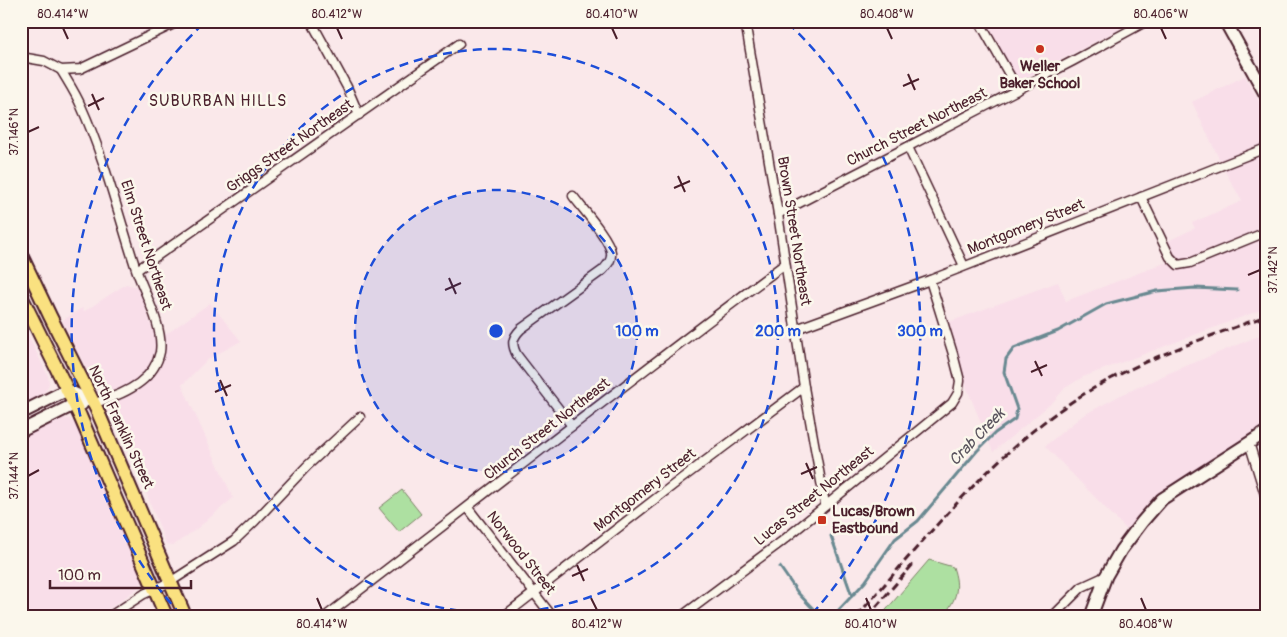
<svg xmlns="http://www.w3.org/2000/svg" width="1287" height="637" viewBox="0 0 1287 637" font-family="Pangolin,sans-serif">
<rect width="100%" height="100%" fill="#fae8ea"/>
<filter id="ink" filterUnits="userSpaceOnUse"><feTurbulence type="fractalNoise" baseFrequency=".02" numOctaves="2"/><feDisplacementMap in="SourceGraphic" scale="10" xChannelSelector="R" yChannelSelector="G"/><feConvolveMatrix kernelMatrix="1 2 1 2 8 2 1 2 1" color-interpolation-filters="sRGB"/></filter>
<g filter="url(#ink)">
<g fill="#f9dee9">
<polygon points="981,21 1135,21 1022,80 1015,77 1009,70"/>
<polygon points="1245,76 1266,113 1266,308 1083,377 1065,388 1054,401 993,452 966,386 949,322 1058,282 1066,301 1175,259 1166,242 1195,228 1192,223 1242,201 1226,173 1192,102"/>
<polygon points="126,284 138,287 155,336 165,335 210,303 241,341 207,360 182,385 233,498 199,527 174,545 166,544 132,455 118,424 93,382 62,321 82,308 85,311"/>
<polygon points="21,321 48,376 49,384 44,393 21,406"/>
<polygon points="1266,333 1266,426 1164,491 1146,508 1128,531 1045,446 1082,416 1121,395 1169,373"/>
<polygon points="61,418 70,419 79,429 141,574 142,583 137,589 99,616 21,616 21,438"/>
</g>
<g fill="#ade0a1" stroke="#7c8066">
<polygon points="402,490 421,514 399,532 379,508"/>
<path d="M929 560 953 567C960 588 957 599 943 616H881Z"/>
</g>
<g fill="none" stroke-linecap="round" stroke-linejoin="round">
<g stroke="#698991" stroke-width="3">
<polyline points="1262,290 1266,291"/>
<polyline points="831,536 852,596"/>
<polyline points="780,567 798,593 820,616"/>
<polyline points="833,616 865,582 895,539 918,521 977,451 995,433 1015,419 1017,409 1004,372 1006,359 1014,348 1058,331 1106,304 1157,291 1195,288 1237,290"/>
</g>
<defs>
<g id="street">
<polyline points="311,21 347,87 359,115"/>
<polyline points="745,21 778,214 804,387 825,504"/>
<polyline points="979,21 1018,90"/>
<polyline points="21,57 44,61 61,70 80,69 180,21"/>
<path d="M61 70C68 82 76 94 81 106 105 159 118 214 136 269 144 293 164 327 160 352 154 382 120 396 94 403"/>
<polyline points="908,147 964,266"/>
<polyline points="1141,197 1170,257 1178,265 1190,263 1266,232"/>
<polyline points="778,214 1073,61 1147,21"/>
<polyline points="137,270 459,44"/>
<polyline points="796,329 930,280 1266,148"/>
<path d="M572 426 517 355C511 344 512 338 521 329L603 270C608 264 612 260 611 252 609 238 582 208 573 196"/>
<polyline points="1247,443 1251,449 1266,498"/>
<polyline points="468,508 552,616"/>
<polyline points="110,616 144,594 170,582 234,541 255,521 307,466 360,417"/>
<path d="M326 616C479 499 630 379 785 264"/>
<polyline points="504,616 681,479 804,387"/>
<polyline points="682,616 781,542 952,403 958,393 960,381 953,354 930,280"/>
<polyline points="1053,616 1082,587 1106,576"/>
</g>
<g id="secondary">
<polyline points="1225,21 1266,95"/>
<polyline points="21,413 67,390 94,403"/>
<polyline points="21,431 75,404 82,404"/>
<polyline points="1091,616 1106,576 1121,550 1142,522 1162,499 1266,432"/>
</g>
<g id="primary">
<polyline points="21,255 50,316 97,410 185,616"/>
<polyline points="21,296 80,416 166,616"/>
</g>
</defs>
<use href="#street" stroke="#4a1f2b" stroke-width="11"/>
<use href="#secondary" stroke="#4a1f2b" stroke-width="15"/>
<use href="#primary" stroke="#4a1f2b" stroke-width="16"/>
<use href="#street" stroke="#fbf7ec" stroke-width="8"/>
<use href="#secondary" stroke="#fbf7ec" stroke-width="11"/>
<use href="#primary" stroke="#fae180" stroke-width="12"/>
<g stroke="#4a1f2b" stroke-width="3" stroke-dasharray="8 4" stroke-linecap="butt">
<path d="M857 616C928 536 1001 442 1094 388 1148 357 1208 337 1266 316"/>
<polyline points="868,616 914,563"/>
</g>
</g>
</g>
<path fill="none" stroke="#4a1f2b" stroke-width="2" d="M63 28 68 39M337 28 342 39M612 28 617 39M887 28 892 39M1161 28 1166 39M908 74 915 90M903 86 919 79M92 94 99 110M88 106 104 98M28 132 39 127M678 176 685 192M674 188 690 181M1248 275 1260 270M449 278 456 294M445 290 461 283M1035 361 1042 376M1031 372 1047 365M220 380 227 396M215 392 231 385M806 463 813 479M801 474 817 467M28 476 39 470M577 565 584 581M572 576 588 569M317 598 322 610M591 598 597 610M866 598 871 610M1141 598 1146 610"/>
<circle cx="496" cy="331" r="141" fill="#1d4ed8" fill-opacity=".12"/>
<g fill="none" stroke="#1d4ed8" stroke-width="2.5" stroke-dasharray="9 6">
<circle cx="496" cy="331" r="141"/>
<circle cx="496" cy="331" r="282"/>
<path d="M181 615A424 424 0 0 1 204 23M788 23A424 424 0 0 1 811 615"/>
</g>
<g fill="#c8321e" stroke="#fbf7ec" stroke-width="2">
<circle cx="1040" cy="49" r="5"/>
<rect x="817" y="515" width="10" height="10" rx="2.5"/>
</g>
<g text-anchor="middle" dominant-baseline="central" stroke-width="5" stroke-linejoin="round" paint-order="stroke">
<g font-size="15" font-weight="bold" fill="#4a1f2b" stroke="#fbf7ec">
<text x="1040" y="66">Weller<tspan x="1040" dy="17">Baker School</tspan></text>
<text x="832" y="511" text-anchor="start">Lucas/Brown<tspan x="832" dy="17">Eastbound</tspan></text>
</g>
<g font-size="15" fill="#4a1f2b" stroke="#fbf7ec">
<text transform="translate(917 127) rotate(-27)">Church Street Northeast</text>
<text transform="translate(290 146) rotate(-35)">Griggs Street Northeast</text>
<text transform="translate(1026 227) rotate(-22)">Montgomery Street</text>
<text transform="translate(794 231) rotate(81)">Brown Street Northeast</text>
<text transform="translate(146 245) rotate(72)">Elm Street Northeast</text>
<text transform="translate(121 427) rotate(65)">North Franklin Street</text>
<text transform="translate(547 429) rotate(-38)">Church Street Northeast</text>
<text transform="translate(645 490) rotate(-38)">Montgomery Street</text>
<text transform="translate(814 496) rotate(-39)">Lucas Street Northeast</text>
<text transform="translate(521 553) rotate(52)">Norwood Street</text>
</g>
<g font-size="16" letter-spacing="1" fill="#4a1f2b" stroke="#fbf7ec">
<text x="218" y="101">SUBURBAN HILLS</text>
</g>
<g font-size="16" font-style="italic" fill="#5a545e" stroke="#fbf7ec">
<text transform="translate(977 437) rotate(-46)">Crab Creek</text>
</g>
</g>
<circle cx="496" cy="331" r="8" fill="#1d4ed8" stroke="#fbf7ec" stroke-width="2.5"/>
<g font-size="15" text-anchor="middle" font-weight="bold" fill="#1d4ed8" stroke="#fbf7ec" stroke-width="5" stroke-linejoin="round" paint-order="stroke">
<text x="637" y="336">100 m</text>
<text x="778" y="336">200 m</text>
<text x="920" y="336">300 m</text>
</g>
<rect width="1287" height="637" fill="none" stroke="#fbf7ec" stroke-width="55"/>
<path d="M50 580v8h141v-8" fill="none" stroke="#4a1f2b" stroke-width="2.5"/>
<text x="58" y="580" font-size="15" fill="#4a1f2b" stroke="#fbf7ec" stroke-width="4" paint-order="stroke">100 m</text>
<rect x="28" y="28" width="1232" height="582" fill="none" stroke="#4a1f2b" stroke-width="2"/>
<g font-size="12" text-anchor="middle" fill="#4a1f2b">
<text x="63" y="18">80.414°W</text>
<text x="337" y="18">80.412°W</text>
<text x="612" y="18">80.410°W</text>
<text x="887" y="18">80.408°W</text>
<text x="1161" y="18">80.406°W</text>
<text transform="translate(14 132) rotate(-90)" y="4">37.146°N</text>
<text transform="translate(1273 270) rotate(-90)" y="4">37.142°N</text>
<text transform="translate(14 476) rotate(-90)" y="4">37.144°N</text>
<text x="322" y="628">80.414°W</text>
<text x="597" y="628">80.412°W</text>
<text x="871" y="628">80.410°W</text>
<text x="1146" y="628">80.408°W</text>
</g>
</svg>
